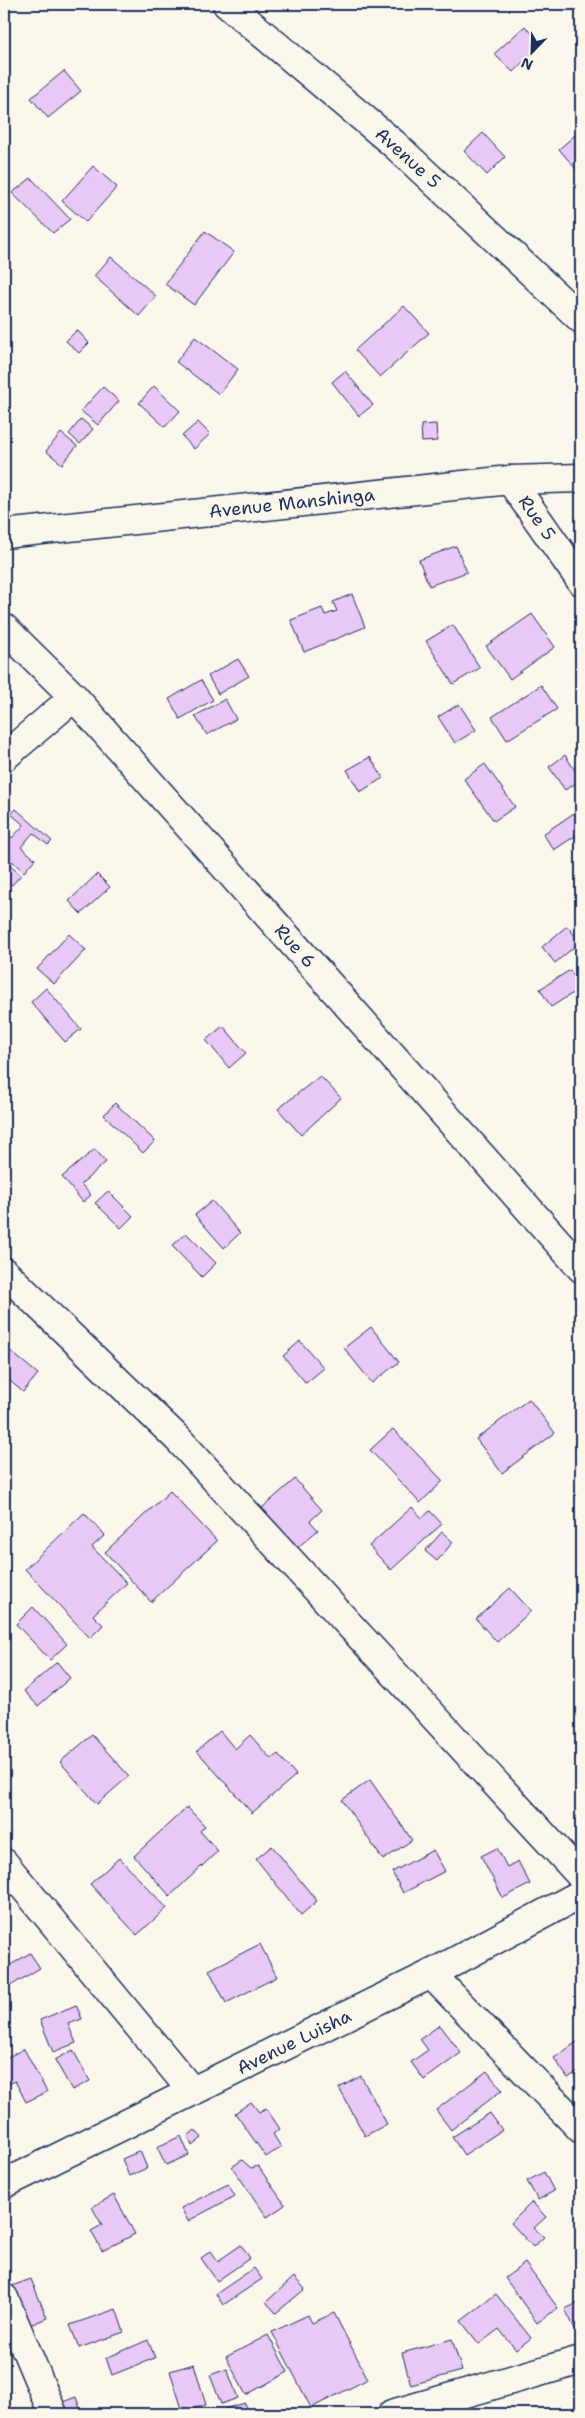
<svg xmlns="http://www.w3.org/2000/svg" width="585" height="2418" viewBox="0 0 585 2418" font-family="'Shantell Sans',sans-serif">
<rect width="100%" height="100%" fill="#fbf7ec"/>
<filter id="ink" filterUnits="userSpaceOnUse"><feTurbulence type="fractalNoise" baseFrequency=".02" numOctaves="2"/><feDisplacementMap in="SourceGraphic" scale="10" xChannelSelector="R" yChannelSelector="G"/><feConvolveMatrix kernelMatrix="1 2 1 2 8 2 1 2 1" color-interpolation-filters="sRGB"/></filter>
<g filter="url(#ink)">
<g fill="#e9c9f6" stroke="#1b2f5e">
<polygon points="525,26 542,44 513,72 494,54"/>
<polygon points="64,71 81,91 48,118 31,98"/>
<polygon points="581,130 581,175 559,149"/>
<polygon points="483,133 505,157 487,175 464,151"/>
<polygon points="93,166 117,187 86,222 62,201"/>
<polygon points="31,178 70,219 53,233 12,193"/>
<polygon points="205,231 234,252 194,305 165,284"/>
<polygon points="111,257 156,296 139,316 94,276"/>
<polygon points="404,306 429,333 380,377 355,350"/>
<polygon points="77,330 89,343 79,353 66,341"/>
<polygon points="195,337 238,369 219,394 176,362"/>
<polygon points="345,371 373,405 359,416 332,382"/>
<polygon points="154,386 180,411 165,427 139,403"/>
<polygon points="103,387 119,401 98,425 81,411"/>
<polygon points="81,419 93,429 80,444 69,434"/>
<polygon points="198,422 210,434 194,449 182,436"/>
<polygon points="436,424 437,441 422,442 421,425"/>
<polygon points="61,433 77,446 62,464 46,451"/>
<polygon points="456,546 467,572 429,586 419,560"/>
<polygon points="352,594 365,627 304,652 291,620 322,608 325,615 337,611 333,602"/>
<polygon points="532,614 555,647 510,679 486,646"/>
<polygon points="453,625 480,668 453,684 426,641"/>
<polygon points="238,659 249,676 218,694 208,676"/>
<polygon points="201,680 213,700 180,719 169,699"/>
<polygon points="541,685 557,709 507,740 492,717"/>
<polygon points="225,699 236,719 207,735 195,716"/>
<polygon points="459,704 476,730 455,743 438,717"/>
<polygon points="565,755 581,780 565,790 549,767"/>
<polygon points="370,757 383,778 360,792 347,770"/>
<polygon points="485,764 515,807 494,821 464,779"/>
<polygon points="16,809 52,841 48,845 33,833 21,847 35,859 24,872 12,861 9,865 21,875 12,885 4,878 4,831 12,838 24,825 11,814"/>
<polygon points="574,813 581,823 581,832 554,850 543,834"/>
<polygon points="97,874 110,887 81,914 69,901"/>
<polygon points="567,926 580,942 555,963 542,947"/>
<polygon points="69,934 86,950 54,984 37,969"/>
<polygon points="570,970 581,988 551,1007 540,989"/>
<polygon points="46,988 81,1029 65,1042 31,1002"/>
<polygon points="223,1026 246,1053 229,1068 206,1040"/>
<polygon points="320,1076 341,1098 301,1135 278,1109"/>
<polygon points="115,1103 155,1141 143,1153 104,1115"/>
<polygon points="95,1149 106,1162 81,1184 91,1195 83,1202 62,1177"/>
<polygon points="108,1191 133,1216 121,1228 95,1203"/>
<polygon points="212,1201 240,1233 224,1248 195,1215"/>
<polygon points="186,1233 216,1263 202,1277 172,1246"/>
<polygon points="371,1327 399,1362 372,1383 344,1348"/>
<polygon points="300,1341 324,1368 306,1383 283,1356"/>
<polygon points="9,1350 38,1374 23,1392 4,1376 4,1357"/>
<polygon points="529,1399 555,1433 502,1473 476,1439"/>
<polygon points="393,1429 443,1481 420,1503 370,1450"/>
<polygon points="295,1479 322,1510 310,1521 318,1530 297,1548 262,1508"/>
<polygon points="170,1491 217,1541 151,1602 105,1552"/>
<polygon points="412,1507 422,1518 430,1511 442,1524 391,1570 369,1546"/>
<polygon points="84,1513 105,1535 92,1547 127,1583 93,1615 103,1625 90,1638 25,1569"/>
<polygon points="442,1532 453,1542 437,1561 425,1551"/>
<polygon points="510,1588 531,1611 497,1642 476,1619"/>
<polygon points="33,1607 67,1644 50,1660 16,1624"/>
<polygon points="57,1662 70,1678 38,1706 24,1691"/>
<polygon points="220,1731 235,1749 250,1735 271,1759 278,1754 296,1775 252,1813 197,1751"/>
<polygon points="92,1735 129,1776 97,1804 60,1762"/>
<polygon points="370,1780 412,1840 383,1860 342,1800"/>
<polygon points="187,1807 205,1826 200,1831 218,1851 170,1896 134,1856"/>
<polygon points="272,1846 317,1901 301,1915 256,1859"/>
<polygon points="497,1848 507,1867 518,1861 530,1884 503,1898 481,1856"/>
<polygon points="433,1850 445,1871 403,1893 392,1872"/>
<polygon points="119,1858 167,1908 137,1935 90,1884"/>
<polygon points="260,1944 277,1977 226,2003 209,1970"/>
<polygon points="30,1953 40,1968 12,1985 4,1969"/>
<polygon points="76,2005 82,2019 68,2024 76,2043 53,2052 40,2020"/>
<polygon points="440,2025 461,2053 424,2080 411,2062 428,2050 420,2039"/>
<polygon points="581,2039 581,2069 568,2078 554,2058"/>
<polygon points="24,2049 47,2092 26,2102 15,2081 4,2086 4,2059"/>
<polygon points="73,2050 90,2081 72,2090 55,2060"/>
<polygon points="487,2071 502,2090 451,2130 436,2110"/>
<polygon points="361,2076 387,2124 365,2136 339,2088"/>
<polygon points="251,2102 259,2112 266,2108 280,2129 273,2134 281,2147 266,2157 235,2113"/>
<polygon points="490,2113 502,2130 464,2155 452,2137"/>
<polygon points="195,2130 202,2138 192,2146 188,2136"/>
<polygon points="181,2136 189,2155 166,2165 157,2147"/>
<polygon points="140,2151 147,2168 129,2176 122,2159"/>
<polygon points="242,2160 251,2168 258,2166 285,2205 267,2217 232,2167"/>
<polygon points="544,2172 554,2191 538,2200 527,2181"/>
<polygon points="228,2184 235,2196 188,2221 181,2208"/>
<polygon points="114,2195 135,2234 102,2251 91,2231 102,2225 92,2207"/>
<polygon points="532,2202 546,2217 534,2228 544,2237 533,2247 511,2223"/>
<polygon points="241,2245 250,2258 217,2281 201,2258 211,2251 218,2261"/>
<polygon points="525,2263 558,2308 537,2323 505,2278"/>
<polygon points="254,2268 262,2279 223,2305 216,2294"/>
<polygon points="294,2277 305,2289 276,2313 266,2302"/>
<polygon points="31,2279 47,2318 25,2327 9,2287"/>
<polygon points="496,2294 531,2338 516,2350 499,2329 479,2344 461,2321"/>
<polygon points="580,2302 581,2336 579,2337 565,2309"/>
<polygon points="116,2309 124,2332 79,2348 70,2325"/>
<polygon points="334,2313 368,2379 311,2408 272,2332 308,2315 312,2323"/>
<polygon points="268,2335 288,2372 246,2395 226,2357"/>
<polygon points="452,2339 462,2371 411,2385 402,2353"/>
<polygon points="148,2340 155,2358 112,2375 106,2358"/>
<polygon points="194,2364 206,2405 183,2412 170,2371"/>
<polygon points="227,2369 238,2398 221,2404 210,2375"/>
<polygon points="76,2397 82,2414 58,2414 55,2405"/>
<polygon points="245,2403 249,2414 226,2414 224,2409"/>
<polygon points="212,2408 214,2414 187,2413"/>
</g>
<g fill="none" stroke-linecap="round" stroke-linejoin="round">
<defs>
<g id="minor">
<polyline points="227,4 394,144 581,319"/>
<polyline points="510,480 581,581"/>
<polyline points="4,534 510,480 581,478"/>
<polyline points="4,628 74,697 581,1268"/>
<polyline points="4,757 74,697"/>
<polyline points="4,1272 178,1439 581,1876"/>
<polyline points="4,1863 192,2091"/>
<polyline points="431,1974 581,2129"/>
<polyline points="4,2184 431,1974 581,1894"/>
<polyline points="4,2298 53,2414"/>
<polyline points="392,2414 581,2360"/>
</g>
</defs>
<use href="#minor" stroke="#1b2f5e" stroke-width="31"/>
<use href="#minor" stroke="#fbf7ec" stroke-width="28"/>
</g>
</g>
<g text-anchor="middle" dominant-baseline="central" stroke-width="4" stroke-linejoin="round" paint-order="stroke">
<g font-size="18" fill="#1b2f5e" stroke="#fbf7ec">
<text transform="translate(408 158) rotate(42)">Avenue 5</text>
<text transform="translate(292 503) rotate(-6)">Avenue Manshinga</text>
<text transform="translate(537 518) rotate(55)">Rue 5</text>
<text transform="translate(295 946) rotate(48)">Rue 6</text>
<text transform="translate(294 2042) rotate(-26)">Avenue Luisha</text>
</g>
</g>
<rect width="585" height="2418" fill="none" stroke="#fbf7ec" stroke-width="20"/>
<rect x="10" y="10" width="565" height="2398" fill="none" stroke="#1b2f5e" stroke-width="2" filter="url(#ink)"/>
<g transform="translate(532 52) rotate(203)" stroke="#fbf7ec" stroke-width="4" paint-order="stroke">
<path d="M0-4L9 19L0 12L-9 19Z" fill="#1b2f5e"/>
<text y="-8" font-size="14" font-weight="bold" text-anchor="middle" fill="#1b2f5e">N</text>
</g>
</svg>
